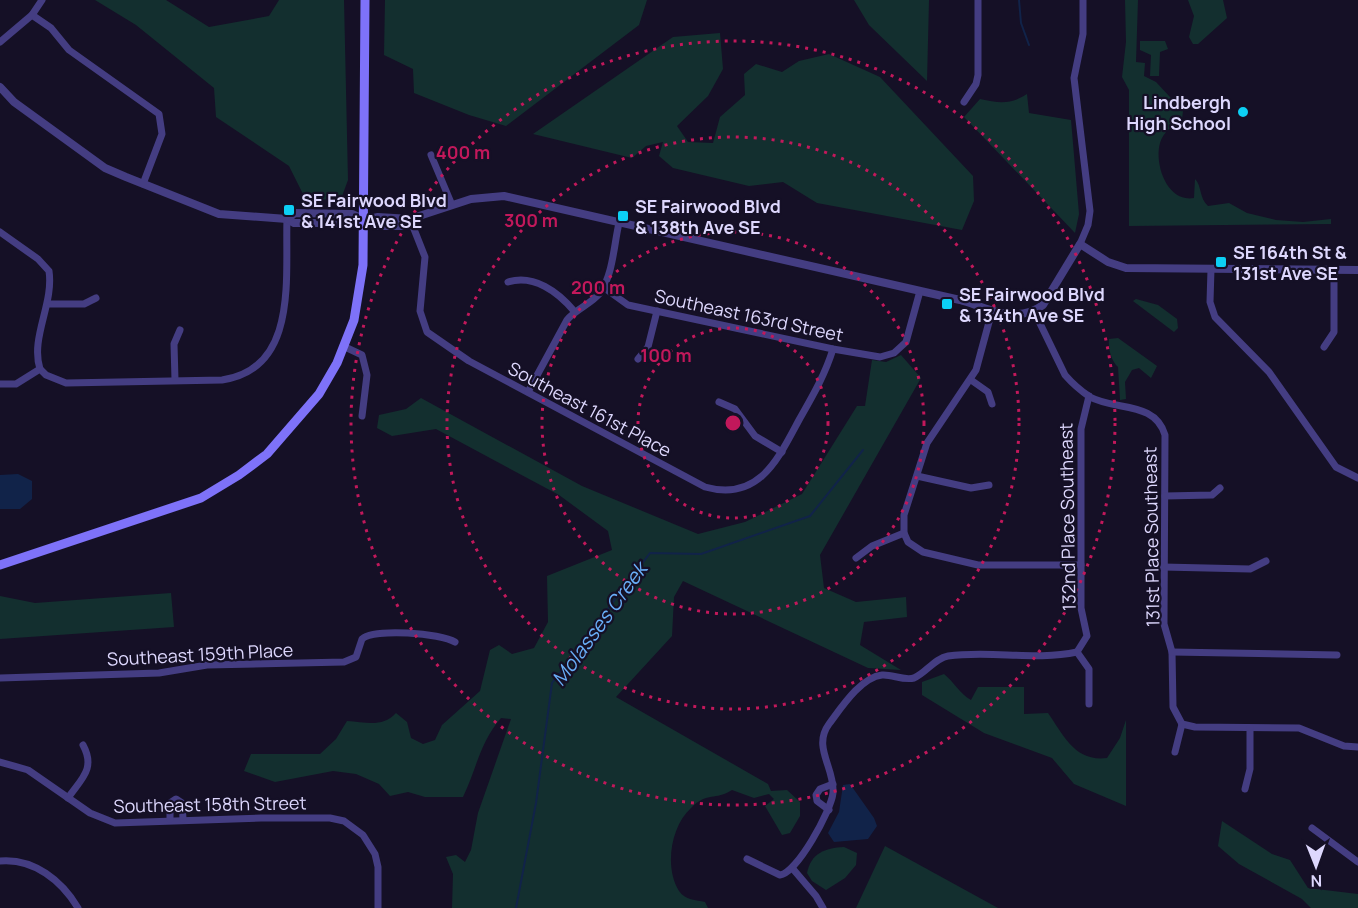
<svg xmlns="http://www.w3.org/2000/svg" width="1358" height="908" viewBox="0 0 1358 908" font-family="Manrope,sans-serif">
<rect width="100%" height="100%" fill="#151026"/>
<g fill="#132f2f">
<polygon points="95,0 166,0 209,27 269,16 279,0 344,0 348,180 341,199 306,200 289,166 216,117 214,88 136,25"/>
<polygon points="385,0 647,0 639,25 506,126 469,115 414,93 413,69 384,55"/>
<polygon points="854,0 929,0 927,81 869,25"/>
<path d="M1125 0H1138L1136 62 1145 63 1144 76 1156 82 1183 111 1182 119C1173 125 1163 132 1160 143 1154 164 1167 203 1194 198L1195 179C1202 186 1199 198 1208 206L1229 203 1247 213 1276 220 1303 222 1331 219V224L1129 226V90L1122 77 1126 42Z"/>
<polygon points="1188,0 1223,0 1227,18 1198,44 1193,44 1189,37 1194,16"/>
<polygon points="720,33 723,69 708,96 677,126 688,142 713,143 720,117 745,95 744,74 756,64 782,72 799,61 829,54 880,77 973,176 974,201 962,230 817,203 783,182 749,186 673,168 659,156 663,142 646,146 632,158 533,134 673,37"/>
<polygon points="1140,41 1165,41 1168,49 1160,52 1159,76 1150,76 1151,55 1140,50"/>
<path d="M1027 94 1029 113 1071 120 1079 214 1075 233 964 117 980 99C999 103 1010 105 1027 94Z"/>
<polygon points="1136,299 1158,305 1177,319 1178,328 1174,332 1133,301"/>
<path d="M1118 338 1157 366 1151 378 1139 368 1132 370 1125 382 1126 399 1120 400 1118 367C1111 361 1108 348 1109 339Z"/>
<path d="M901 355 921 378 820 555 824 588 856 602 906 597 907 617 864 622 860 645 901 670 868 668 683 581 674 597 672 636 616 697 768 784 771 791 787 790 800 802V816L790 833 782 835 765 806 774 799 769 794 754 798 732 790C715 801 708 791 691 808 671 826 664 867 679 891 685 900 696 900 705 902L708 908H452L453 874 446 857 456 855 465 862 471 850 478 813 511 719 501 718C479 744 477 768 463 797H425L408 792 390 796 379 784 356 774 333 771 275 782 244 771 251 754H320L336 739 347 721C366 722 382 728 396 713L407 722 411 738 423 744 435 740 442 725 480 691 490 650 499 645 512 654 534 648 548 622 547 576 612 550 608 531 559 495 436 429 392 436 377 428 379 415 406 409 421 398 582 486 698 534 745 522 802 494 857 406H865L872 360 886 362Z"/>
<polygon points="171,593 174,627 0,639 0,596 35,603"/>
<path d="M944 674C954 682 960 694 971 700L978 687H1024V714L1048 713C1064 736 1075 762 1107 758L1120 738 1126 720V806L1074 784 1052 758 984 733 922 695V682Z"/>
<polygon points="1222,821 1272,854 1290,860 1308,888 1358,894 1358,908 1311,908 1302,899 1239,864 1218,846"/>
<polygon points="885,846 998,908 856,908"/>
<path d="M844 847 857 853 856 865 845 878 826 890 812 881 807 873C811 853 825 848 844 847Z"/>
</g>
<g fill="#112349">
<polygon points="18,474 32,481 32,499 20,509 0,509 0,475"/>
<polygon points="850,784 874,818 877,826 868,839 834,842 828,833 839,812 843,785"/>
</g>
<g fill="none" stroke-linecap="round" stroke-linejoin="round">
<g stroke="#112349" stroke-width="2">
<polyline points="1019,0 1021,23 1029,45"/>
<polyline points="516,908 536,803 552,683 650,553 701,554 810,516 863,450"/>
</g>
<g stroke="#443d82" stroke-width="7">
<polyline points="32,15 51,28 69,50 159,114 162,134 143,184"/>
<polyline points="0,42 32,15 42,0"/>
<polyline points="964,102 976,84 978,75 978,0"/>
<polyline points="431,155 452,205"/>
<path d="M410 219 425 257 420 311 427 332 469 361 705 487C759 502 778 459 799 420 812 397 825 375 833 349"/>
<path d="M0 232 38 259 49 271C54 304 30 338 40 369"/>
<polyline points="1080,244 1088,225 1090,211 1074,78 1083,34 1083,0"/>
<polyline points="1211,269 1210,302 1215,317 1269,372 1336,467 1358,478"/>
<path d="M508 282C534 274 558 292 574 311"/>
<polyline points="603,287 628,305 833,349 880,357 894,353 906,342 920,291"/>
<polyline points="49,304 84,304 96,298"/>
<polyline points="992,311 976,370 927,443 904,515 904,533 908,542 923,552 978,565 1081,565"/>
<path d="M1034 311 1065 375C1072 383 1081 391 1090 397 1116 411 1155 401 1165 435L1164 624 1172 652 1173 707 1182 724"/>
<polyline points="345,347 362,355 367,375 362,416"/>
<polyline points="1324,347 1334,332 1334,270"/>
<polyline points="638,359 648,347 657,311"/>
<polyline points="175,380 174,344 180,330"/>
<polyline points="971,380 988,392 992,404"/>
<path d="M0 384H16L40 369 46 375 66 383 222 380C299 369 285 276 287 219"/>
<path d="M528 392 567 320C576 309 591 304 600 293 613 275 614 244 619 223"/>
<polyline points="719,402 735,409 755,436 782,452"/>
<polyline points="917,476 971,488 989,485"/>
<polyline points="1165,496 1212,495 1220,488"/>
<polyline points="856,558 872,546 904,533"/>
<polyline points="1163,567 1250,569 1266,561"/>
<polyline points="1172,652 1337,655"/>
<path d="M0 678 159 673 207 665 344 662 356 657 362 639C374 628 441 633 455 642"/>
<polyline points="1089,704 1089,669 1077,652 1087,636 1081,608 1081,429 1089,396"/>
<polyline points="1182,724 1195,727 1299,728 1344,746 1358,747"/>
<polyline points="1175,752 1182,724"/>
<polyline points="0,762 28,770 90,813 115,823 261,818 330,818 344,821 363,835 375,854 378,867 378,908"/>
<polyline points="1245,789 1250,769 1250,728"/>
<path d="M68 798C81 779 96 769 83 745"/>
<polyline points="829,810 817,801 816,795 820,789 833,784"/>
<polyline points="170,819 170,803 176,799 182,803 183,819"/>
<polyline points="1312,828 1358,862"/>
<path d="M747 859 780 875C797 873 831 811 833 793 835 768 812 747 829 724 841 708 861 677 882 675 892 674 903 681 914 678 926 673 935 658 948 656 990 650 1035 661 1077 652"/>
<path d="M0 861C34 858 62 881 78 908"/>
<polyline points="793,869 816,896 823,908"/>
</g>
<g stroke="#443d82" stroke-width="8">
<polyline points="0,87 14,102 105,168 126,177 219,214 287,219 294,223 351,223 378,217 410,219"/>
<path d="M287 219 295 213 352 214 378 226H402L410 219 471 199 504 196 960 300C988 308 1016 325 1043 305L1080 244 1108 262 1126 268 1358 270"/>
</g>
<polyline stroke="#7e72f9" stroke-width="9" points="0,565 201,498 239,475 267,454 319,394 337,363 354,320 363,265 365,0"/>
</g>
<g fill="none" stroke="#c2185b" stroke-width="3" stroke-dasharray="3 6">
<circle cx="733" cy="423" r="95"/>
<circle cx="733" cy="423" r="191"/>
<circle cx="733" cy="423" r="286"/>
<circle cx="733" cy="423" r="382"/>
</g>
<g fill="#0ccff4" stroke="#151026" stroke-width="2">
<circle cx="1243" cy="112" r="6"/>
<rect x="283" y="204" width="12" height="12" rx="3"/>
<rect x="617" y="210" width="12" height="12" rx="3"/>
<rect x="1215" y="256" width="12" height="12" rx="3"/>
<rect x="941" y="298" width="12" height="12" rx="3"/>
</g>
<g text-anchor="middle" dominant-baseline="central" stroke-width="4.5" stroke-linejoin="round" paint-order="stroke">
<g font-size="18" font-weight="bold" fill="#ddd7fd" stroke="#151026" text-anchor="start">
<text x="1231" y="102" text-anchor="end">Lindbergh<tspan x="1231" dy="21">High School</tspan></text>
<text x="301" y="200">SE Fairwood Blvd<tspan x="301" dy="21">&amp; 141st Ave SE</tspan></text>
<text x="635" y="206">SE Fairwood Blvd<tspan x="635" dy="21">&amp; 138th Ave SE</tspan></text>
<text x="1233" y="252">SE 164th St &amp;<tspan x="1233" dy="21">131st Ave SE</tspan></text>
<text x="959" y="294">SE Fairwood Blvd<tspan x="959" dy="21">&amp; 134th Ave SE</tspan></text>
</g>
<g font-size="18" fill="#ddd7fd" stroke="#151026">
<text transform="translate(749 315) rotate(12)">Southeast 163rd Street</text>
<text transform="translate(590 409) rotate(28)">Southeast 161st Place</text>
<text transform="translate(1067 517) rotate(-91)">132nd Place Southeast</text>
<text transform="translate(1151 537) rotate(-91)">131st Place Southeast</text>
<text transform="translate(200 654) rotate(-3)">Southeast 159th Place</text>
<text transform="translate(210 804) rotate(-1)">Southeast 158th Street</text>
</g>
<g font-size="20" font-style="italic" fill="#69aef8" stroke="#151026">
<text transform="translate(599 624) rotate(-54)">Molasses Creek</text>
</g>
</g>
<circle cx="733" cy="423" r="9" fill="#c2185b" stroke="#151026" stroke-width="3"/>
<g font-size="18" text-anchor="middle" font-weight="bold" fill="#c2185b" stroke="#151026" stroke-width="4.5" stroke-linejoin="round" paint-order="stroke">
<text x="463" y="159">400 m</text>
<text x="531" y="227">300 m</text>
<text x="598" y="294">200 m</text>
<text x="666" y="362">100 m</text>
</g>
<g transform="translate(1316 866) rotate(179)" stroke="#151026" stroke-width="4.5" paint-order="stroke">
<path d="M0-4.5L10 22L0 15L-10 22Z" fill="#ddd7fd"/>
<text y="-9" font-size="16" font-weight="bold" text-anchor="middle" fill="#ddd7fd">N</text>
</g>
</svg>
